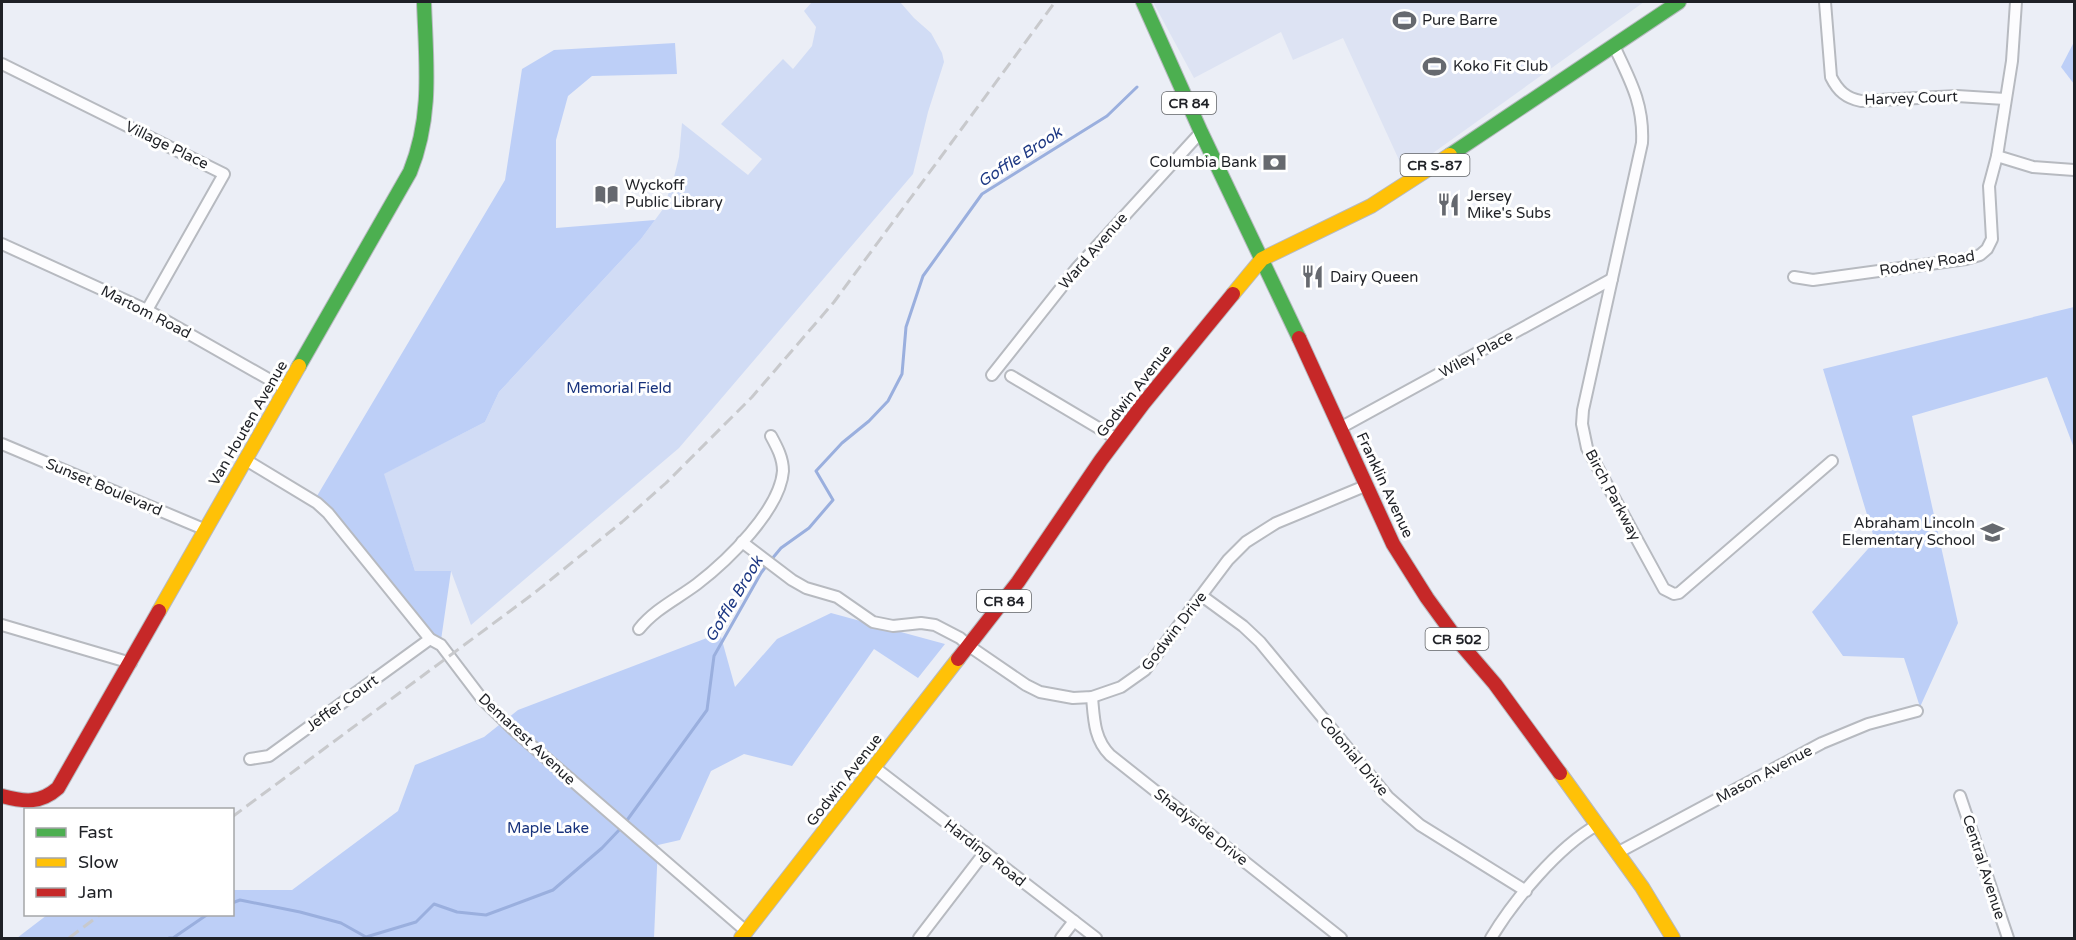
<svg xmlns="http://www.w3.org/2000/svg" width="2076" height="940" viewBox="0 0 2076 940" font-family="'Varela Round',sans-serif">
<rect width="100%" height="100%" fill="#ebeef6"/>
<polygon fill="#dde3f3" points="1153,2 1644,2 1405,173 1343,38 1293,60 1281,32 1194,78"/>
<polygon fill="#d1dcf5" points="812,2 900,2 914,18 931,33 942,53 944,62 928,112 913,174 679,448 471,625 451,571 415,571 383,474 485,422 499,392 641,239 663,209 673,181 679,157 682,123 748,175 762,159 721,124 783,59 793,69 812,46 816,27 804,11"/>
<g fill="#bdcff7">
<polygon points="2074,42 2074,84 2061,67"/>
<polygon points="675,43 677,74 592,76 568,96 556,140 556,228 655,220 641,239 499,392 485,422 384,474 415,571 451,571 440,647 314,501 505,180 522,69 554,50"/>
<polygon points="2074,307 2074,448 2047,377 1912,416 1958,623 1920,707 1904,658 1843,656 1812,612 1875,541 1823,369"/>
<polygon points="831,613 945,644 918,678 874,649 792,766 744,754 711,771 680,840 658,845 654,938 17,938 47,915 232,914 233,890 292,890 398,811 415,765 484,737 518,710 720,633 735,687 777,639"/>
</g>
<g fill="none" stroke-linecap="round" stroke-linejoin="round">
<g stroke="#9aafde" stroke-width="3">
<polyline points="771,560 781,548 809,528 833,500 816,471 842,443 869,421 888,401 902,374 906,327 923,276 982,194 1107,116 1137,87"/>
<polyline points="625,823 707,710 714,656 761,573 767,565"/>
<polyline points="232,903 240,900 300,912 341,923 366,937 416,922 434,904 457,912 486,915 553,890 602,848 621,828"/>
<polyline points="169,938 173,938 208,914"/>
</g>
<defs>
<g id="street">
<path d="M1825 2 1831 77C1838 91 1846 98 1861 101L1957 96 2005 99"/>
<path d="M1614 46C1630 80 1644 104 1642 143L1583 410 1582 424 1587 448 1664 589 1674 594 1679 593 1832 461"/>
<polyline points="2,64 224,174 147,310"/>
<polyline points="1997,156 2033,167 2074,170"/>
<polyline points="2,244 147,310 286,389"/>
<polyline points="1794,277 1813,280 1966,259 1980,255 1987,249 1992,239 1989,186 1997,156 2012,61 2016,2"/>
<polyline points="992,375 1076,269 1201,132"/>
<polyline points="1011,376 1117,439"/>
<polyline points="1340,428 1612,279"/>
<polyline points="2,444 206,530"/>
<polyline points="246,460 317,503 328,513 430,639 441,645 482,699 516,732 747,932"/>
<polyline points="742,542 792,580 806,588 837,597 873,622 893,626 921,623 935,625 960,638 969,646 1026,685 1040,692 1073,698 1092,697 1121,687 1145,670 1228,560 1246,542 1276,523 1365,486"/>
<polyline points="1202,596 1243,626 1260,642 1388,797 1420,825 1526,891"/>
<polyline points="2,625 131,663"/>
<path d="M639 629C655 609 677 599 697 584 727 561 780 510 783 471 783 458 777 447 771 436"/>
<path d="M1092 697C1094 719 1094 739 1110 755L1341 938"/>
<polyline points="250,759 269,756 430,639"/>
<polyline points="874,767 1096,938"/>
<polyline points="1960,796 2008,938"/>
<polyline points="1617,853 1822,743 1868,724 1917,711"/>
<polyline points="919,938 985,852"/>
<polyline points="1061,938 1074,921"/>
<path d="M1491 938C1514 900 1558 847 1597 825"/>
</g>
<g id="fast">
<polyline points="1143,2 1201,132 1299,338"/>
<polyline points="1450,155 1679,2"/>
<path d="M299 366 410 172C433 115 426 62 424 2"/>
</g>
<g id="slow">
<polyline points="1233,294 1262,259 1371,206 1450,155"/>
<polyline points="159,611 299,366"/>
<polyline points="1560,773 1642,887 1673,938"/>
<polyline points="741,938 958,659"/>
</g>
<g id="jam">
<polyline points="1299,338 1393,544 1427,598 1459,642 1495,684 1560,773"/>
<polyline points="958,659 1018,582 1101,460 1143,404 1233,294"/>
<path d="M2 796C24 802 40 804 58 788L159 611"/>
</g>
</defs>
<use href="#street" stroke="#b7bac0" stroke-width="14"/>
<use href="#fast" stroke="#b7bac0" stroke-width="16"/>
<use href="#slow" stroke="#b7bac0" stroke-width="16"/>
<use href="#jam" stroke="#b7bac0" stroke-width="16"/>
<use href="#street" stroke="#fcfcfe" stroke-width="10"/>
<use href="#fast" stroke="#4caf50" stroke-width="14"/>
<use href="#slow" stroke="#ffc107" stroke-width="14"/>
<use href="#jam" stroke="#c62828" stroke-width="14"/>
<g stroke="#c8c9cc" stroke-width="3" stroke-dasharray="12 6" stroke-linecap="butt">
<polyline points="232,817 533,594 622,522 666,483 752,397 834,302 1055,2"/>
<polyline points="69,938 101,914"/>
</g>
</g>
<defs>
<symbol id="stadium-bare" viewBox="-9 -9 18 18"><path d="M0-5a6.5 5 0 1 0 0 10a6.5 5 0 1 0 0-10ZM-3.5-1.8h7v3.6h-7Z" fill="#66696f" stroke="#fff" stroke-width="2.5" paint-order="stroke"/></symbol>
<symbol id="bank-bare" viewBox="-9 -9 18 18"><path d="M-6-4H6V4H-6ZM0-2.3a2.3 2.3 0 1 0 0 4.6a2.3 2.3 0 1 0 0-4.6Z" fill="#66696f" stroke="#fff" stroke-width="2.5" paint-order="stroke"/></symbol>
<symbol id="library-bare" viewBox="-9 -9 18 18"><path d="M-6-4Q-3-5.5-.7-3.5V5Q-3 3-6 4ZM6-4Q3-5.5 .7-3.5V5Q3 3 6 4Z" fill="#66696f" stroke="#fff" stroke-width="2.5" paint-order="stroke"/></symbol>
<symbol id="restaurant-bare" viewBox="-9 -9 18 18"><path d="M-5-6h1v4h1v-4h1v4h1v-4h1v5L-1.5 .5V6h-2V.5L-5-1ZM5-6V6H3V1.5H1.5Q1.5-4 5-6Z" fill="#66696f" stroke="#fff" stroke-width="2.5" paint-order="stroke"/></symbol>
<symbol id="school-bare" viewBox="-9 -9 18 18"><path d="M0-5L7-2L0 1L-7-2ZM-4 1L0 2.5L4 1V4Q0 6-4 4Z" fill="#66696f" stroke="#fff" stroke-width="2.5" paint-order="stroke"/></symbol>
</defs>
<g fill-rule="evenodd">
<use href="#stadium-bare" x="1388" y="4" width="33" height="33"/>
<use href="#stadium-bare" x="1418" y="50" width="33" height="33"/>
<use href="#bank-bare" x="1258" y="146" width="33" height="33"/>
<use href="#library-bare" x="590" y="178" width="33" height="33"/>
<use href="#restaurant-bare" x="1432" y="188" width="33" height="33"/>
<use href="#restaurant-bare" x="1296" y="260" width="33" height="33"/>
<use href="#school-bare" x="1976" y="516" width="33" height="33"/>
</g>
<g text-anchor="middle" dominant-baseline="central" stroke-width="6" stroke-linejoin="round" paint-order="stroke">
<g fill="#fff" stroke="#626467" stroke-width="1.5">
<rect x="1162" y="92" width="54" height="22" rx="4.5"/>
<rect x="1400.5" y="154" width="69" height="22" rx="4.5"/>
<rect x="977" y="590" width="54" height="22" rx="4.5"/>
<rect x="1425.5" y="628" width="63" height="22" rx="4.5"/>
</g>
<g font-size="14" font-weight="bold" fill="#1f2126">
<text x="1189" y="103">CR 84</text>
<text x="1435" y="165">CR S-87</text>
<text x="1004" y="601">CR 84</text>
<text x="1457" y="639">CR 502</text>
</g>
<g font-size="15" fill="#1f2126" stroke="#fff" text-anchor="start">
<text x="1422" y="20">Pure Barre</text>
<text x="1453" y="66">Koko Fit Club</text>
<text x="1257" y="162" text-anchor="end">Columbia Bank</text>
<text x="625" y="185">Wyckoff<tspan x="625" dy="17">Public Library</tspan></text>
<text x="1467" y="196">Jersey<tspan x="1467" dy="17">Mike's Subs</tspan></text>
<text x="1330" y="277">Dairy Queen</text>
<text x="1975" y="523" text-anchor="end">Abraham Lincoln<tspan x="1975" dy="17">Elementary School</tspan></text>
</g>
<g font-size="15" fill="#1f2126" stroke="#fff">
<text transform="translate(1911 98) rotate(-2)">Harvey Court</text>
<text transform="translate(167 145) rotate(26)">Village Place</text>
<text transform="translate(1093 251) rotate(-49)">Ward Avenue</text>
<text transform="translate(1927 263) rotate(-9)">Rodney Road</text>
<text transform="translate(146 312) rotate(27)">Martom Road</text>
<text transform="translate(1476 354) rotate(-29)">Wiley Place</text>
<text transform="translate(1134 391) rotate(-52)">Godwin Avenue</text>
<text transform="translate(248 423) rotate(-60)">Van Houten Avenue</text>
<text transform="translate(1385 485) rotate(65)">Franklin Avenue</text>
<text transform="translate(104 487) rotate(23)">Sunset Boulevard</text>
<text transform="translate(1613 495) rotate(62)">Birch Parkway</text>
<text transform="translate(1174 631) rotate(-52)">Godwin Drive</text>
<text transform="translate(342 703) rotate(-36)">Jeffer Court</text>
<text transform="translate(527 739) rotate(43)">Demarest Avenue</text>
<text transform="translate(1354 756) rotate(50)">Colonial Drive</text>
<text transform="translate(1764 774) rotate(-28)">Mason Avenue</text>
<text transform="translate(844 780) rotate(-52)">Godwin Avenue</text>
<text transform="translate(1201 827) rotate(38)">Shadyside Drive</text>
<text transform="translate(985 853) rotate(38)">Harding Road</text>
<text transform="translate(1984 867) rotate(72)">Central Avenue</text>
</g>
<g font-size="15" fill="#17327c" stroke="#fff">
<text x="619" y="388">Memorial Field</text>
<text x="548" y="828">Maple Lake</text>
</g>
<g font-size="16" font-style="italic" fill="#1d3883" stroke="#fff">
<text transform="translate(1020 157) rotate(-33)">Goffle Brook</text>
<text transform="translate(734 599) rotate(-59)">Goffle Brook</text>
</g>
</g>
<rect width="2076" height="940" fill="none" stroke="#1f2126" stroke-width="6"/>
<rect x="24" y="808" width="210" height="108" fill="#ffffff" stroke="#a5a6a8" stroke-width="1.5"/>
<rect x="36" y="828" width="30" height="9" fill="#4caf50" stroke="#a5a6a8" stroke-width="1.5"/>
<text x="78" y="838" font-size="18" fill="#1f2126">Fast</text>
<rect x="36" y="858" width="30" height="9" fill="#ffc107" stroke="#a5a6a8" stroke-width="1.5"/>
<text x="78" y="868" font-size="18" fill="#1f2126">Slow</text>
<rect x="36" y="888" width="30" height="9" fill="#c62828" stroke="#a5a6a8" stroke-width="1.5"/>
<text x="78" y="898" font-size="18" fill="#1f2126">Jam</text>
</svg>
